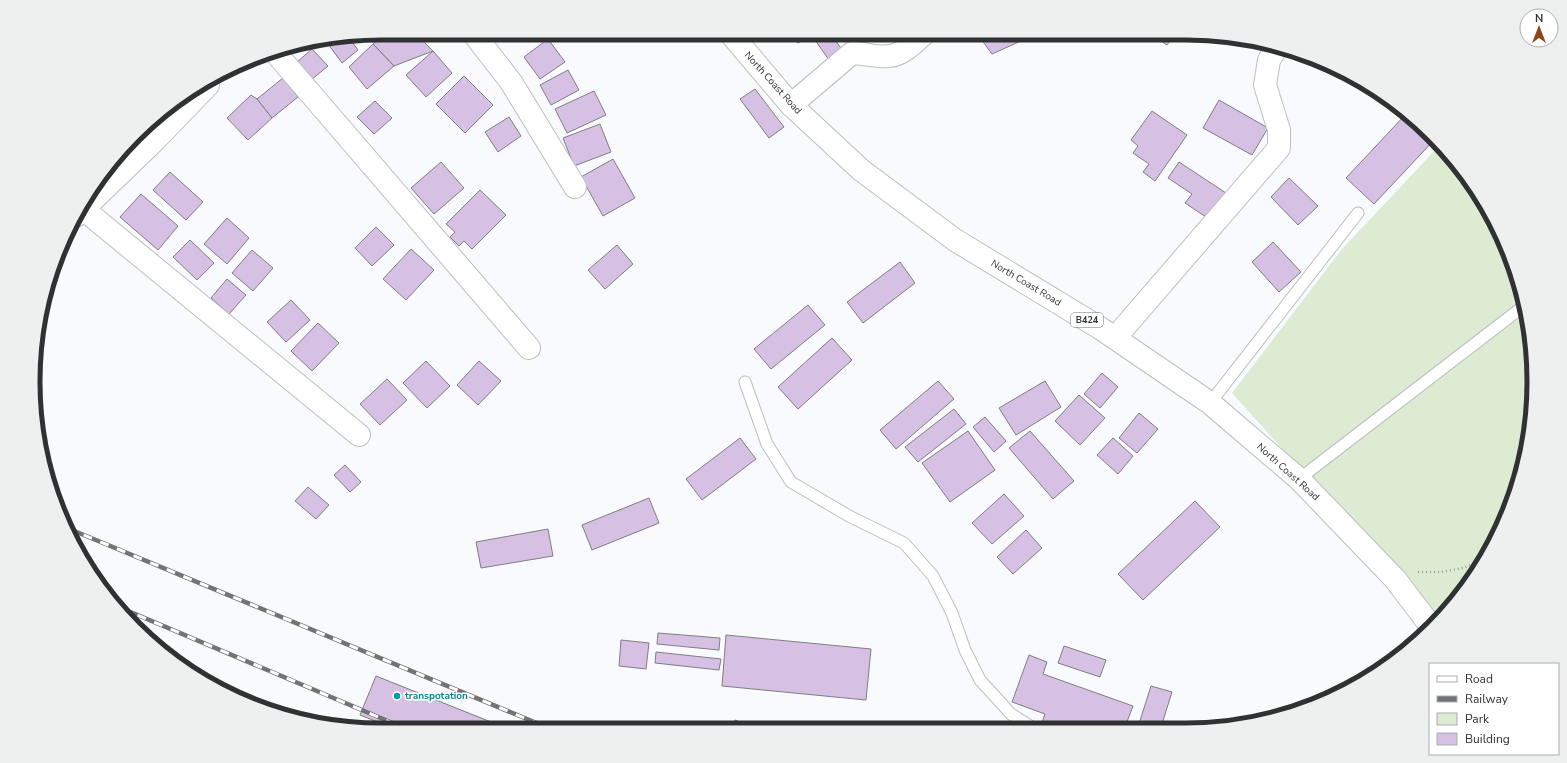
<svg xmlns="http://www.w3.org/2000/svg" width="1567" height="763" viewBox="0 0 1567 763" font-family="'Nunito Sans',sans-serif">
<rect width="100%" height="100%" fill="#f9fafd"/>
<polygon fill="#dcebd2" points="1440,145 1475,188 1508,248 1527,314 1534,382 1527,450 1507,515 1462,593 1436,620 1232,393 1342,249"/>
<g fill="#d6c1e5" stroke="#7f7e80">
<polygon points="385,33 415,33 433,51 394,66 373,44"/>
<polygon points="786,33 816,33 798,43"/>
<polygon points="825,33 830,33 843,51 829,60 815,40"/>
<polygon points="984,33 1017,33 1021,41 992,54 978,35"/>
<polygon points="1148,33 1175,33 1167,45"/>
<polygon points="349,38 358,50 342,63 328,44 331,41"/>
<polygon points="548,39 565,62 540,79 524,57"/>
<polygon points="373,44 394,66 367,89 349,67"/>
<polygon points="312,49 328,66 311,80 296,63"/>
<polygon points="433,51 452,73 426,97 406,75"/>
<polygon points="568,70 579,90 551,105 540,85"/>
<polygon points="464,76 493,105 465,133 436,104"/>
<polygon points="283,78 298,97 272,118 257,99"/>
<polygon points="755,89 784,127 769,138 740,99"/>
<polygon points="594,91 606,115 567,133 555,109"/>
<polygon points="251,95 257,99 272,118 248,140 227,118"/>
<polygon points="1219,100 1268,128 1252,155 1203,128"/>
<polygon points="375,101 392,118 374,134 357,117"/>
<polygon points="1152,111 1187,135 1155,181 1143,172 1149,164 1133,153 1138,146 1131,140"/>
<polygon points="1406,114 1435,139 1374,204 1346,178"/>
<polygon points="509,117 521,136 498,152 485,132"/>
<polygon points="600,124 611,152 574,166 563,138"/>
<polygon points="613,159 635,198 603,216 581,177"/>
<polygon points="441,162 464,188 434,214 411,188"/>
<polygon points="1179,162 1226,193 1209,219 1185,203 1192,194 1168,178"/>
<polygon points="170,172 203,202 186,220 153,190"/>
<polygon points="1289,178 1318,206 1298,225 1271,197"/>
<polygon points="480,190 506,215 472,249 464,241 459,246 450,237 455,232 446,224"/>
<polygon points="141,194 178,226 158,250 120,217"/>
<polygon points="227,218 249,238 227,264 204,244"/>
<polygon points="376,227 394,245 372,266 355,248"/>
<polygon points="190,240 214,263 197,280 173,257"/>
<polygon points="1273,242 1301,272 1279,292 1252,262"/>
<polygon points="617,245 633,264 605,289 588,270"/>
<polygon points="411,249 434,270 406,300 383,279"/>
<polygon points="252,250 273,268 253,291 232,273"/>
<polygon points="900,262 915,283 863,323 847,302"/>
<polygon points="227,279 246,295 229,314 211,298"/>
<polygon points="291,300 310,320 286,342 267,322"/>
<polygon points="808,305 825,325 771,369 754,349"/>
<polygon points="318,323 339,343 312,371 291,351"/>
<polygon points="832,338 852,360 798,409 778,387"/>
<polygon points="426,361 450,386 427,408 403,383"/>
<polygon points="479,361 501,381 478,405 457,385"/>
<polygon points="1102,373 1118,387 1100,408 1084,394"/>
<polygon points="387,379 407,400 380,425 360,404"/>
<polygon points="938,381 954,399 896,449 880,430"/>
<polygon points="1045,381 1061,407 1016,435 999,408"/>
<polygon points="1079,395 1105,418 1080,445 1055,421"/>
<polygon points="954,409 966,424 918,462 905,447"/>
<polygon points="1139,413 1158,429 1137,453 1119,438"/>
<polygon points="985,417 1006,441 994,452 973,427"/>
<polygon points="968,431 995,470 950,502 922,463"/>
<polygon points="1030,431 1074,481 1053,499 1009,448"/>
<polygon points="740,438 756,459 702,500 686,479"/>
<polygon points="1113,438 1133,456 1118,474 1097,455"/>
<polygon points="345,465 361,482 350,492 334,475"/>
<polygon points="308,487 329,505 316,519 295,501"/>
<polygon points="1004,494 1024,516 992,544 972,523"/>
<polygon points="649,498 659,523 592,550 582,525"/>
<polygon points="1195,501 1220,527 1143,600 1118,574"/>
<polygon points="548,529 553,556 481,568 476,542"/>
<polygon points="1026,530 1042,548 1013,574 997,557"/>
<polygon points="658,633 720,638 719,650 657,644"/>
<polygon points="726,635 871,649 866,700 722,686"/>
<polygon points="621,640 649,643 646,669 619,666"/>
<polygon points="1064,646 1106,660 1100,677 1058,663"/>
<polygon points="656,652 721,659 719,670 655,663"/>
<polygon points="1029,655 1047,662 1043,674 1133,706 1125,727 1086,728 1070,722 1068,728 1040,728 1045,714 1012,702"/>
<polygon points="376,676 511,730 398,730 360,715"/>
<polygon points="1151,686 1172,692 1161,727 1138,727"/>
<polygon points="735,720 759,729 732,729"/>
</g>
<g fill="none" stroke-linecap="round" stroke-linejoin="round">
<defs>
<g id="service">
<polyline points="745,382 767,444 791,482 849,516 904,543 933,576 952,613 965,650 980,680 1011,714 1033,728"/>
<polyline points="1210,403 1358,213"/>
<polyline points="1299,479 1525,305"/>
</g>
<g id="minor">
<polyline points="473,33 511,82 575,187"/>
<polyline points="274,51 529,348"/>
<path d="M791 105 852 53C864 53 878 58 889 56 903 55 915 42 925 33"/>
<polyline points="83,209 359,435"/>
<polyline points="77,215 155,140 208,85"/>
<polyline points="1115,338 1279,148 1279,130 1265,85 1269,60 1277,47"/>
</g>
<polyline id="primary" points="730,33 791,105 861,170 955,240 1100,328 1210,403 1299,479 1395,579 1430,625"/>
</defs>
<use href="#service" stroke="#bdbec1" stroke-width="13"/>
<use href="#minor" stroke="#bdbec1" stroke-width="24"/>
<use href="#primary" stroke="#bdbec1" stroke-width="24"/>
<polyline stroke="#9a9b9d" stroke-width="2.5" stroke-dasharray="1 3" stroke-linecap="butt" points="1418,572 1441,572 1463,568 1480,562"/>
<use href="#service" stroke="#fff" stroke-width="11"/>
<use href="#minor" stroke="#fff" stroke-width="22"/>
<use href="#primary" stroke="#fff" stroke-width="22"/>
<defs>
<g id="rail">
<polyline points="67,528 551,729"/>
<polyline points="121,608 409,730"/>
</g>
</defs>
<use href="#rail" stroke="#727375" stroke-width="4.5"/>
<use href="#rail" stroke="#fff" stroke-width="3" stroke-dasharray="9" stroke-linecap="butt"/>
</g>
<circle fill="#0f9aa8" stroke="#fff" stroke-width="1.5" cx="397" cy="696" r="4"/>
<g text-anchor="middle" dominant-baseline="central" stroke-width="3" stroke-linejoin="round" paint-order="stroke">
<rect fill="#fff" stroke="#6e6f70" stroke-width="1" x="1071" y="313" width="32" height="14" rx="3"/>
<g font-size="9" font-weight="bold" fill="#303132">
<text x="1087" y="320">B424</text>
</g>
<g font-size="10" fill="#303132" stroke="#fff">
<text transform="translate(773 83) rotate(48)">North Coast Road</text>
<text transform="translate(1026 283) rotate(31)">North Coast Road</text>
<text transform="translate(1288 472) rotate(42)">North Coast Road</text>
</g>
<g font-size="10" font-weight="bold" fill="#0d838f" stroke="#fff" text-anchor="start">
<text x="405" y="696">transpotation</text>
</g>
</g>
<path d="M0 0H1567V763H0ZM381 40H1186A341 341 0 0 1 1527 381V382A341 341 0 0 1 1186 723H381A341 341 0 0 1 40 382V381A341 341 0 0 1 381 40Z" fill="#eeefef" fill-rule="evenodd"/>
<path fill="none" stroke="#303132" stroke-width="5" d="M381 40H1186A341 341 0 0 1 1527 381V382A341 341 0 0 1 1186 723H381A341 341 0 0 1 40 382V381A341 341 0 0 1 381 40Z"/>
<rect x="1429" y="663" width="130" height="92" fill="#ffffff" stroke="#acadad"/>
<rect x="1437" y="676" width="20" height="6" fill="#ffffff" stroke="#acadad"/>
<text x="1465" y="683" font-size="12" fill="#303132">Road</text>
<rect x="1437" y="696" width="20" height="6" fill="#727375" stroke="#acadad"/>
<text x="1465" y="703" font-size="12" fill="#303132">Railway</text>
<rect x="1437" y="713" width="20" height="12" fill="#dcebd2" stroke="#acadad"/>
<text x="1465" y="723" font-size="12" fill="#303132">Park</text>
<rect x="1437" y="733" width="20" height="12" fill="#d6c1e5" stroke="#acadad"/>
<text x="1465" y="743" font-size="12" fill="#303132">Building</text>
<g transform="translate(1539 28)"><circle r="19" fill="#ffffff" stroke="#acadad"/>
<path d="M0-3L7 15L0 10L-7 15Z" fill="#8c481a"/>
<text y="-6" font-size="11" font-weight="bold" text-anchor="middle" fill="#303132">N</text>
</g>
</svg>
